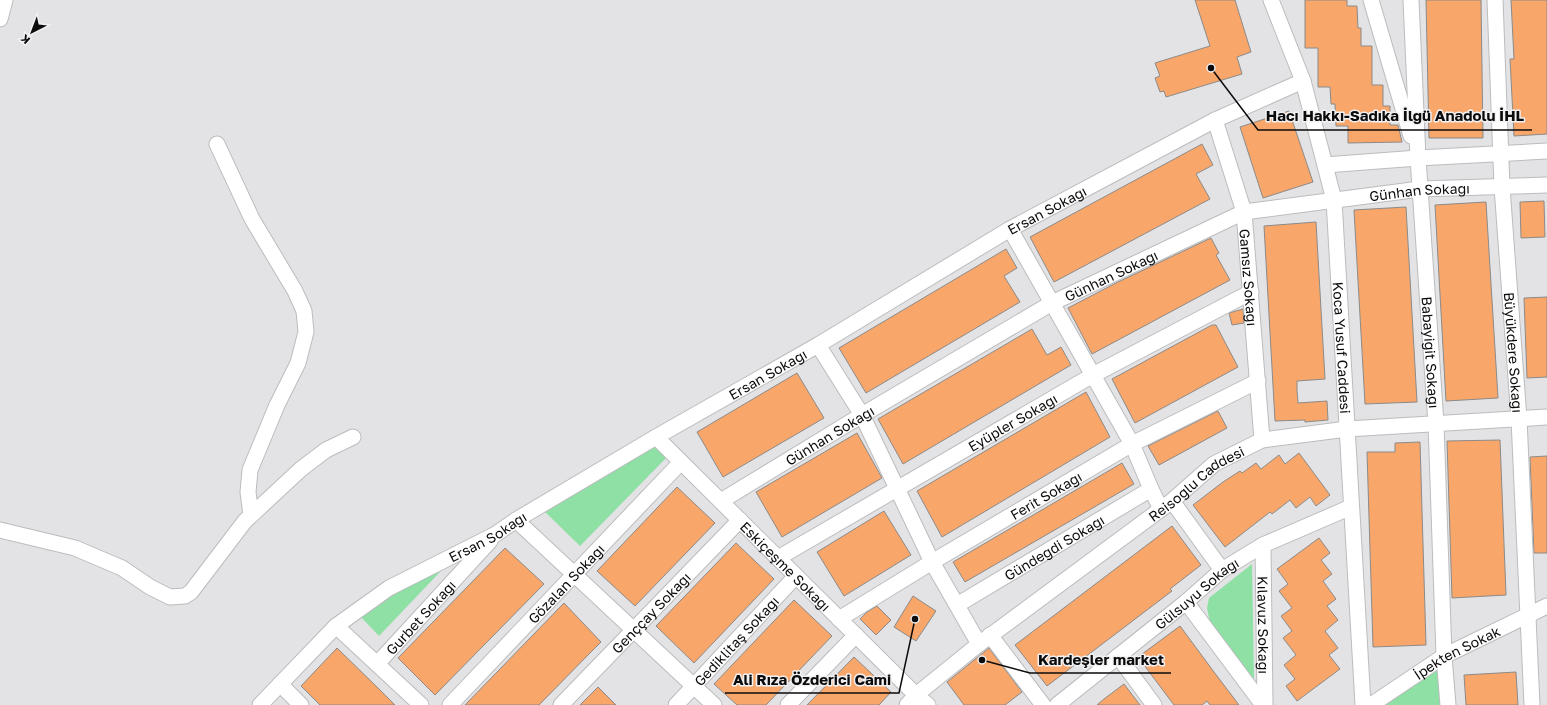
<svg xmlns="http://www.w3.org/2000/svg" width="1547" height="705" viewBox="0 0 1547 705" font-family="'Golos Text',sans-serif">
<rect width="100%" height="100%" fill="#e3e3e5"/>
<g fill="#8ee0a5">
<polygon points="652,447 662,450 669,455 580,546 542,509"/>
<polygon points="460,548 438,574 379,636 360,616"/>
<polygon points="1252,564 1254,681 1210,623 1207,608 1209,598"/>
<polygon points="1438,667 1445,705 1382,705"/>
</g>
<g fill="#f8a669" stroke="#8c8a89">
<polygon points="1195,0 1235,0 1251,52 1237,57 1242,74 1166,97 1164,91 1160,92 1155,78 1160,76 1155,63 1210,46"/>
<polygon points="1305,0 1347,0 1347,6 1357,6 1358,28 1361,28 1361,46 1372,46 1372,85 1383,85 1383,106 1390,106 1390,125 1398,125 1402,142 1348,143 1348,126 1336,126 1335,104 1331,104 1330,87 1318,87 1318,48 1305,48"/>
<polygon points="1426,0 1481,0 1483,138 1429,138"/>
<polygon points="1511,0 1547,0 1547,134 1514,136 1510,59 1514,59"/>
<polygon points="1289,111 1313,182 1263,198 1240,127"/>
<polygon points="1202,144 1213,165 1196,174 1210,199 1054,282 1030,237"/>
<polygon points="1544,201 1545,237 1521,238 1520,202"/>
<polygon points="1486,202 1498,398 1446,401 1435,205"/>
<polygon points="1406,207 1417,402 1365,404 1354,210"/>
<polygon points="1316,222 1325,379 1297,381 1297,390 1298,403 1327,401 1328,420 1305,422 1305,420 1275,421 1264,226"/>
<polygon points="1211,238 1219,253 1216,255 1230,280 1092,354 1068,308 1116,283"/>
<polygon points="1006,249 1017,268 1004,276 1020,302 866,393 839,348"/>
<polygon points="1547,297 1547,377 1527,378 1524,298"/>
<polygon points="1243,309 1244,323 1232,325 1229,313"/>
<polygon points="1212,325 1216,325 1238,367 1135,423 1112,379"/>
<polygon points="1032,329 1047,355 1061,347 1071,365 903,464 878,419"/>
<polygon points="797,373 824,418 723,477 697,432"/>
<polygon points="1086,392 1110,437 942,537 917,491"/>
<polygon points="1218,411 1227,428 1159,465 1148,446"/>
<polygon points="857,433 882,478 782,537 756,492"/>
<polygon points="1500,440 1506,595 1452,598 1447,441"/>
<polygon points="1420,442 1426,645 1373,647 1367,452 1395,452 1395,443"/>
<polygon points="1299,453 1330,495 1316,506 1310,497 1296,508 1290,500 1272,514 1270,512 1225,547 1193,505 1223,482 1240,471 1242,473 1256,463 1261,469 1279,455 1285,464"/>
<polygon points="1547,456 1547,553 1534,553 1530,457"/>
<polygon points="1122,463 1134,484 965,582 953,562"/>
<polygon points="677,487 715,523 635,606 597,571"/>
<polygon points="884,511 911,555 844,596 817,552"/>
<polygon points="1172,526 1201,565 1170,589 1172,591 1047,686 1015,645"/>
<polygon points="1319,538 1330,553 1321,560 1332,574 1323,581 1336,599 1327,606 1338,620 1325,631 1338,648 1329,655 1340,669 1297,701 1286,686 1295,679 1284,665 1296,655 1283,638 1292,631 1281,616 1292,608 1279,591 1288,584 1277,569"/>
<polygon points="736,543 774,579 694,663 656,626"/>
<polygon points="505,548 544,584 435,695 398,658"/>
<polygon points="913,596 936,611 916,641 894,627"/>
<polygon points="794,600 832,636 766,705 737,705 714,684"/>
<polygon points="564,603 601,642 589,654 539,705 465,705"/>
<polygon points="877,606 891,620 876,635 860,619 867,612"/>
<polygon points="1180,626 1214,672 1239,705 1210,705 1207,701 1202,705 1174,705 1138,657"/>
<polygon points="337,648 379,689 395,705 320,705 301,686"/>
<polygon points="989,648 1022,692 1005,705 964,705 947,682"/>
<polygon points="854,657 891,692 879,705 807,705"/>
<polygon points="1516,672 1518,705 1466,705 1464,675"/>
<polygon points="1124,684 1140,705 1097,705 1104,699"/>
<polygon points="598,687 616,705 580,705"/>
</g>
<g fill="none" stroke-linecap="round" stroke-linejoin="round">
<defs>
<g id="minor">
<path id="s1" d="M1271 0 1303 81 1334 200 1363 705"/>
<polyline points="1371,0 1411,136"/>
<path id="s2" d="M1411 0 1418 158 1436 424 1444 656 1448 705"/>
<path id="s3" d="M1495 0 1502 187 1519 419 1532 705"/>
<polyline points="0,19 5,0"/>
<path id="s4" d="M1215 120 1244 212 1262 440"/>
<polyline points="217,144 252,219 295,291 304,311 306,332 298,363 277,405 250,470 248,492 251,515"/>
<polyline points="1325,165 1418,158 1547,151"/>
<polyline points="1010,229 1132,444 1151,489 1161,509"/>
<polyline points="818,345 862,415 932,562 979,644"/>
<path id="s5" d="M656 437 916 695 928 705"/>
<path id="s6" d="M721 501 862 415 1052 303 1244 212 1420 189 1547 185"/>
<polyline points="1172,501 1222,570"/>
<polyline points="516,520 714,705"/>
<polyline points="0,530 75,548 122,568 150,587 170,597 185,596 191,592 245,521 301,469 326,450 353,437"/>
<path id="s7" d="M1263 545 1265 705"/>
<path id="s8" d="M778 558 1093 375 1251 292"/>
<polyline points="1186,602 1263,705"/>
<path id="s9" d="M957 605 1151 489"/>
<path id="s10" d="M839 619 932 562 1132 444 1258 381"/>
<polyline points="336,626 421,705"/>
<polyline points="990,635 1043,705"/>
<polyline points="1118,656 1154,705"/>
<path id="s11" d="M377 664 490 541"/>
<polyline points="280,684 301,705"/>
<path id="s12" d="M260 705 336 626 389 588 496 534 516 520 656 437 818 345 1010 229 1215 120 1303 81"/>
<path id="s13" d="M450 705 681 462"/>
<path id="s14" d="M561 705 740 520"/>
<path id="s15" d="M676 705 796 576"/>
<polyline points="788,705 856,635"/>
<path id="s16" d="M907 705 916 695 979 644 1172 501 1214 464 1262 440 1347 429 1547 417"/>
<path id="s17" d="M1057 705 1186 602 1222 570 1263 545 1351 507"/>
<path id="s18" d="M1371 705 1444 656 1547 606"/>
</g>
</defs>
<use href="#minor" stroke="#bbbcbe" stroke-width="17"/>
<use href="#minor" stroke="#fff" stroke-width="15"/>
</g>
<g text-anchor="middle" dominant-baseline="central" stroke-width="3" stroke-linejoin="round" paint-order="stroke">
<g font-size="14" fill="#0b0b0c" stroke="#f1f1f3">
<text stroke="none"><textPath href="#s6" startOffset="775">Günhan Sokağı</textPath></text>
<text stroke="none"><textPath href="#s12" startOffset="934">Ersan Sokağı</textPath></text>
<text stroke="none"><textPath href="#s6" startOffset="451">Günhan Sokağı</textPath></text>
<text stroke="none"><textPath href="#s4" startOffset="162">Gamsız Sokağı</textPath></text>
<text stroke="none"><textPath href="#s1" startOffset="358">Koca Yusuf Caddesi</textPath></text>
<text stroke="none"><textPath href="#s2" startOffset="353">Babayiğit Sokağı</textPath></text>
<text stroke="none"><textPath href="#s3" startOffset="353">Büyükdere Sokağı</textPath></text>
<text stroke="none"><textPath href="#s12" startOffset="610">Ersan Sokağı</textPath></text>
<text stroke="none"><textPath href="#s8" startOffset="271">Eyüpler Sokağı</textPath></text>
<text stroke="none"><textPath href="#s6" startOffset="127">Günhan Sokağı</textPath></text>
<text stroke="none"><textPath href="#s16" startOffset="365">Reisoğlu Caddesi</textPath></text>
<text stroke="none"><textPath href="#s10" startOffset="241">Ferit Sokağı</textPath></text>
<text stroke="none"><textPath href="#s12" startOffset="286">Ersan Sokağı</textPath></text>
<text stroke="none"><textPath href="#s9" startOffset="113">Gündeğdi Sokağı</textPath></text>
<text stroke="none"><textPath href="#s5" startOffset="183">Eskiçeşme Sokağı</textPath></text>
<text stroke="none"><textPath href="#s13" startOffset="168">Gözalan Sokağı</textPath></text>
<text stroke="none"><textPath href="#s17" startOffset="179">Gülsuyu Sokağı</textPath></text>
<text stroke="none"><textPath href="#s14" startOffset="129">Genççay Sokağı</textPath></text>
<text stroke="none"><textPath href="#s11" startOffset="64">Gurbet Sokağı</textPath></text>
<text stroke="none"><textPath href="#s7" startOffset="80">Kılavuz Sokağı</textPath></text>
<text stroke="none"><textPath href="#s15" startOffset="88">Gediklitaş Sokağı</textPath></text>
<text stroke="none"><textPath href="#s18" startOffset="101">İpekten Sokak</textPath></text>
</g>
</g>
<path fill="none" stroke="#0b0b0c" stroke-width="1.5" d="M1211 68L1258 130H1532M982 660L1030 673H1171M915 619L899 693H725"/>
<g fill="#0b0b0c" stroke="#f1f1f3" stroke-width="1.5">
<circle cx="1211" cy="68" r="4"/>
<circle cx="982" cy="660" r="4"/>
<circle cx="915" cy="619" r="4"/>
</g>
<g font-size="15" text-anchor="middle" font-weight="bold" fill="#0b0b0c" stroke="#f1f1f3" stroke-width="3" stroke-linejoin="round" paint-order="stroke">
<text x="1395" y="121">Hacı Hakkı-Sadıka İlgü Anadolu İHL</text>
<text x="1101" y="665">Kardeşler market</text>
<text x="812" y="685">Ali Rıza Özderici Cami</text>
</g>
<g transform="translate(32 32) rotate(222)" stroke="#f1f1f3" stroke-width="3" paint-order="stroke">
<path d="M0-3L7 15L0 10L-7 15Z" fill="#0b0b0c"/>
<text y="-6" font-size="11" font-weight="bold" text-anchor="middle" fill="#0b0b0c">K</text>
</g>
</svg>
